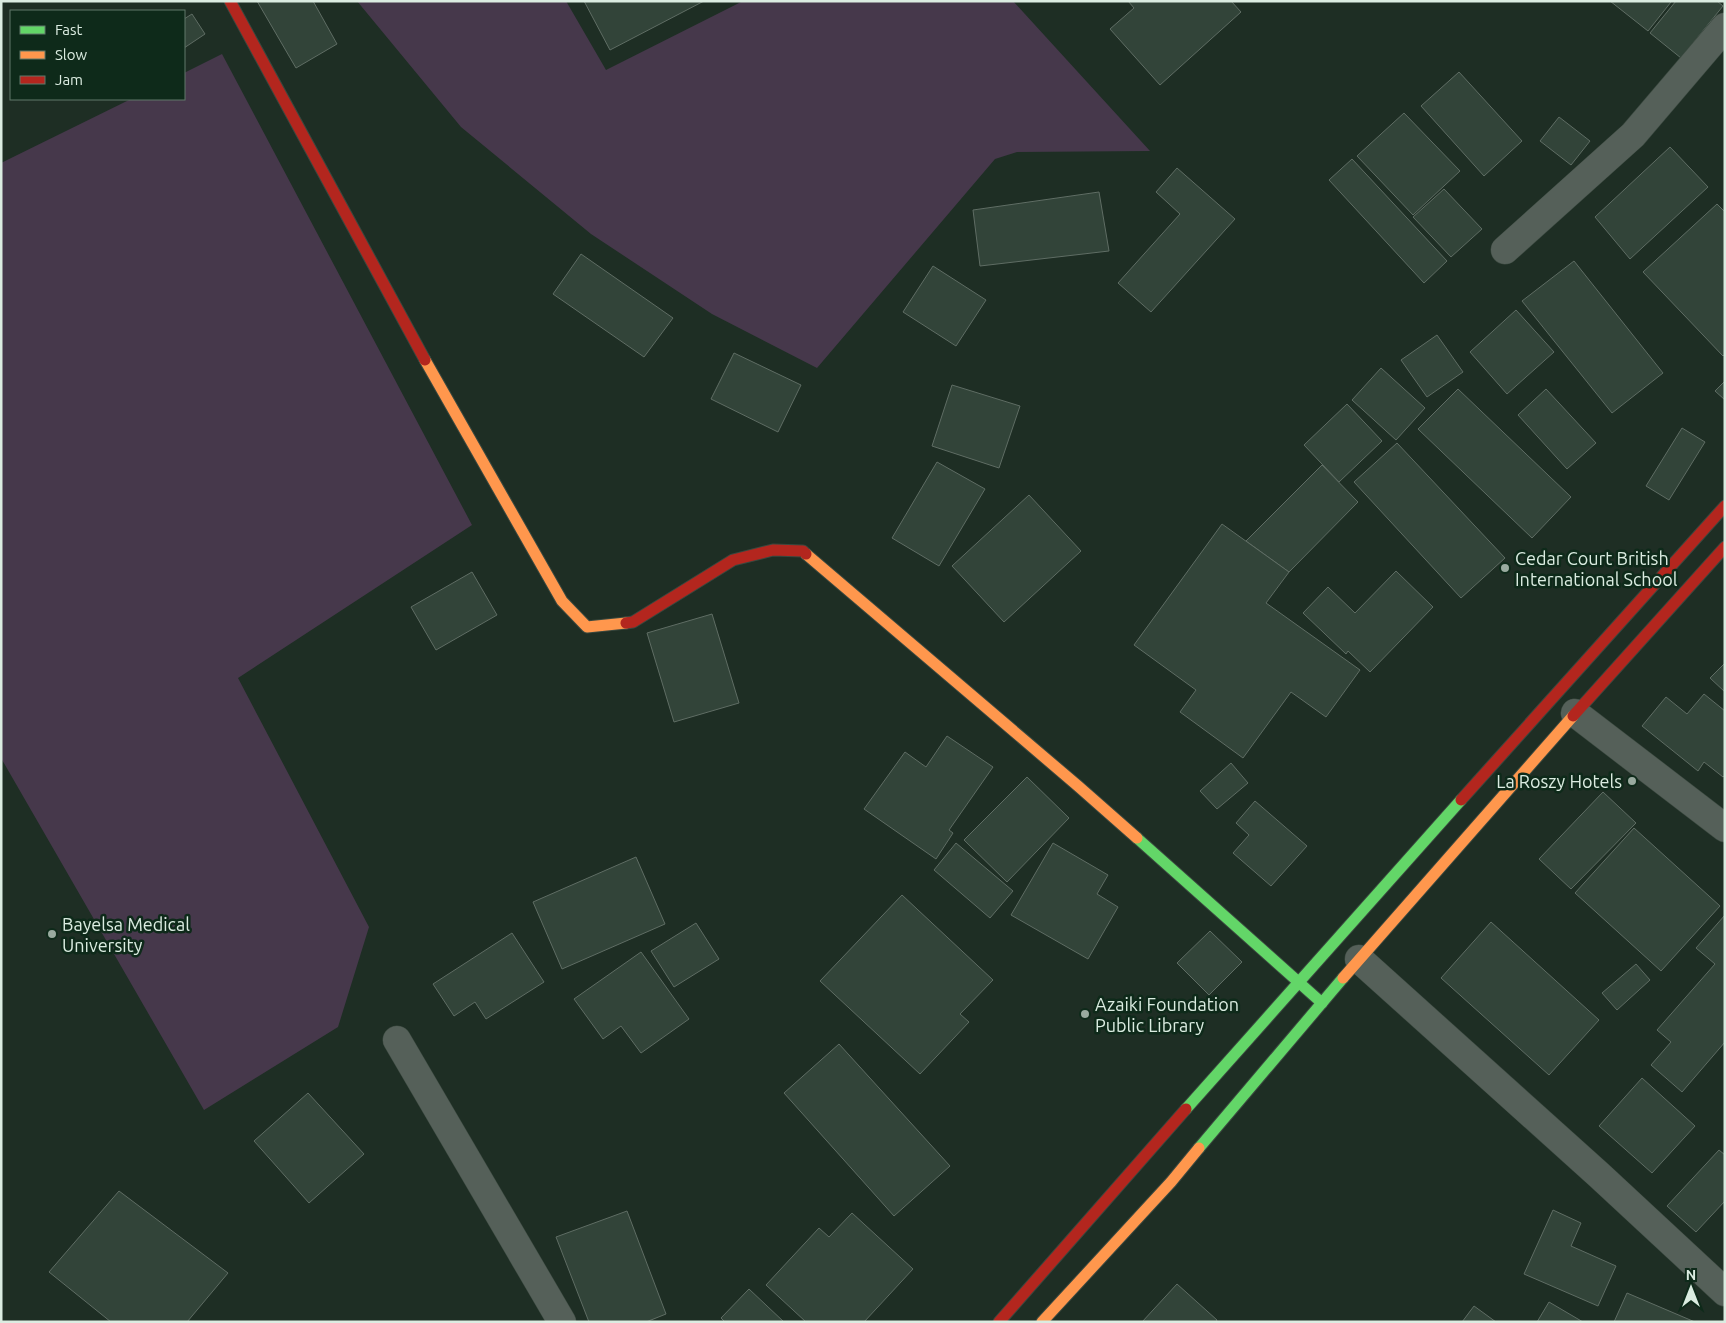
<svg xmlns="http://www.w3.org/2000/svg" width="1726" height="1323" viewBox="0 0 1726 1323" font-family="Ubuntu,sans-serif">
<rect width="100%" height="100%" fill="#1e2e24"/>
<g fill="#46384b">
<polygon points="357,1 566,1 606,70 743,1 1013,1 1150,151 1017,152 995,159 817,368 712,314 591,234 461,127"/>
<polygon points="222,54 472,525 238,678 369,927 338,1027 204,1110 1,758 1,163 131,99 184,99 184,73"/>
</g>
<g fill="#324439" stroke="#5f6d64">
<polygon points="257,1 313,1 337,44 296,68"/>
<polygon points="584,1 704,1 610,50"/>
<polygon points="1128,1 1231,1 1241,12 1160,85 1110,29 1134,8"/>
<polygon points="1610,1 1671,1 1671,2 1648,31"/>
<polygon points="1676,1 1717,1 1723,6 1681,58 1650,33"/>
<polygon points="192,14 205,34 184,48 184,19"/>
<polygon points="1459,72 1522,141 1484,176 1421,106"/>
<polygon points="1404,113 1460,171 1413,215 1357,156"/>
<polygon points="1559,117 1590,141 1571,165 1540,141"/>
<polygon points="1670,147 1708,187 1630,259 1595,217"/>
<polygon points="1352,159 1447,261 1424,283 1329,180"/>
<polygon points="1177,168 1235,219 1151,312 1118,283 1180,214 1156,192"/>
<polygon points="1444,189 1482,229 1451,257 1413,217"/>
<polygon points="1099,192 1109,251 980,266 973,210"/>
<polygon points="1717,204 1725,212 1725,354 1723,356 1643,272"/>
<polygon points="581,254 673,318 644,357 553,294"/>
<polygon points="1574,261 1663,373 1612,413 1522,301"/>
<polygon points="933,266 986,300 956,346 903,312"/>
<polygon points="1516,310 1554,352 1507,394 1470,352"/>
<polygon points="1437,335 1463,372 1427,397 1401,360"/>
<polygon points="734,353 801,385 778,432 711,399"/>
<polygon points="1381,368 1425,408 1396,440 1352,400"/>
<polygon points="1725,381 1725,400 1715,391"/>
<polygon points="952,385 1020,406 999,468 932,446"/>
<polygon points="1458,389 1571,497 1532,538 1418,429"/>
<polygon points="1546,389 1596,443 1567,469 1518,415"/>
<polygon points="1347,404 1382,441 1339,482 1304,445"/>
<polygon points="1682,428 1705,442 1669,500 1646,486"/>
<polygon points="1397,443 1505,558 1461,598 1354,482"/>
<polygon points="937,462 985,489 939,566 892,538"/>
<polygon points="1322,465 1358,502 1289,572 1246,541"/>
<polygon points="1029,495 1081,551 1004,622 952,566"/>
<polygon points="1222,524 1289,572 1266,603 1360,670 1326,717 1291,692 1243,758 1180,712 1196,690 1134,645"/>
<polygon points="1396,571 1433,607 1370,672 1348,651 1346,654 1303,613 1328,587 1355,613"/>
<polygon points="472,572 497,615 436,650 411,607"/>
<polygon points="712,614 739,703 674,722 647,633"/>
<polygon points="1725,663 1725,692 1710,678"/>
<polygon points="1704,694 1725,711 1725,775 1723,777 1704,762 1698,771 1642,726 1666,697 1687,714"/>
<polygon points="947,736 993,767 949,830 953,833 936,859 864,809 905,752 926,767"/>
<polygon points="1231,763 1248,783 1217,809 1200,791"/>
<polygon points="1027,777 1069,818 1007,882 964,840"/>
<polygon points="1603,792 1636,823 1571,889 1539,859"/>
<polygon points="1255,801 1307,846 1271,886 1233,853 1249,835 1236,823"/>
<polygon points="1634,828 1720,906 1661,971 1575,893"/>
<polygon points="956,843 1013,891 990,918 934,870"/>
<polygon points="1053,843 1108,875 1097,894 1118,907 1088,959 1011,915"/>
<polygon points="636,857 665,924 562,969 533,902"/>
<polygon points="902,895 993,980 960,1014 969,1022 920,1074 820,981"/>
<polygon points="1725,915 1725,1042 1682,1092 1651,1065 1671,1042 1657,1030 1715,964 1696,948"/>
<polygon points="1491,922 1599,1020 1549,1075 1441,978"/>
<polygon points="696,923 719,959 674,987 651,951"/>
<polygon points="1210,931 1242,962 1209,995 1177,963"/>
<polygon points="512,933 544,982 486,1019 475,1002 454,1016 433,984"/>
<polygon points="641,952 689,1019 641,1053 621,1026 603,1039 574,999"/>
<polygon points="1636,964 1650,980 1617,1010 1602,993"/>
<polygon points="839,1044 950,1166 894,1216 784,1093"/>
<polygon points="1642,1078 1695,1126 1652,1173 1599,1126"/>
<polygon points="308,1093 364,1154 309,1203 254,1141"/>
<polygon points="1719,1150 1725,1155 1725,1201 1696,1232 1667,1206"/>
<polygon points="119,1191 228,1273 187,1322 111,1322 49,1272"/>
<polygon points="1553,1210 1581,1223 1571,1246 1616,1266 1598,1306 1524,1274"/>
<polygon points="627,1211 666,1314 646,1322 589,1322 556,1237"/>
<polygon points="852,1213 913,1269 864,1322 806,1322 766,1285 819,1228 829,1237"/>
<polygon points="1177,1284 1217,1320 1216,1322 1142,1322"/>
<polygon points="749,1289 784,1322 725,1322 721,1318"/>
<polygon points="1627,1293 1695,1322 1614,1322"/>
<polygon points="1549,1302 1583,1322 1537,1322"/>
<polygon points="1474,1306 1496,1322 1462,1322"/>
</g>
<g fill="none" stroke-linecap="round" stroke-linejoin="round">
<defs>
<g id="street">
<polyline points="1505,250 1633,135 1725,27"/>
<polyline points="1575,713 1725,828"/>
<polyline points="1359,959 1599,1175 1725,1292"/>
<polyline points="397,1040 562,1322"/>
</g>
<g id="fast">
<polyline points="1137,838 1322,1003"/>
<polyline points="1186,1109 1461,800"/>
<polyline points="1199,1148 1343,978"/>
</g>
<g id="slow">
<polyline points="425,360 562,601 587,627 626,623"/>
<polyline points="806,554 1078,786 1137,838"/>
<polyline points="1343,978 1573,716"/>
<polyline points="1042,1322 1171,1182 1199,1148"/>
</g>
<g id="jam">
<polyline points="230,1 425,360"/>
<polyline points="626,623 633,622 733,560 773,550 803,551 806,554"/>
<polyline points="1573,716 1725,547"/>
<polyline points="1461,800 1725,506"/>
<polyline points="999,1322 1186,1109"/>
</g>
</defs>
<use href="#street" stroke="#3a483f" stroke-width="29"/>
<use href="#fast" stroke="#3a483f" stroke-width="13"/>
<use href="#slow" stroke="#3a483f" stroke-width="13"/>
<use href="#jam" stroke="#3a483f" stroke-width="13"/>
<use href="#street" stroke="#556059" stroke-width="28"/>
<use href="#fast" stroke="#63d668" stroke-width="11"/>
<use href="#slow" stroke="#ff974d" stroke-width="11"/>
<use href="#jam" stroke="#b3261e" stroke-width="11"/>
</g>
<g fill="#99aa9f" stroke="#0e2a1a" stroke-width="2">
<circle cx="1505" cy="568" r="5"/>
<circle cx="1632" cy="781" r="5"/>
<circle cx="52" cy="934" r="5"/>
<circle cx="1085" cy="1014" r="5"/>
</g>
<g text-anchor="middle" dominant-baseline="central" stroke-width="5" stroke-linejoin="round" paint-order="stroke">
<g font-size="18" fill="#dbece1" stroke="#0e2a1a" text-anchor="start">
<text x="1515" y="558">Cedar Court British<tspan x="1515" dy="21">International School</tspan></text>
<text x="1622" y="781" text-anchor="end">La Roszy Hotels</text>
<text x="62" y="924">Bayelsa Medical<tspan x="62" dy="21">University</tspan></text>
<text x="1095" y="1004">Azaiki Foundation<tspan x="1095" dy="21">Public Library</tspan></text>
</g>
</g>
<rect width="1726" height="1323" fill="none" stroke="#dbece1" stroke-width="5"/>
<rect x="10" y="10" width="175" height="90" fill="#0e2a1a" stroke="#60786a"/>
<rect x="20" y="26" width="25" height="8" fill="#63d668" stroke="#60786a"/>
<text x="55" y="35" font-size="15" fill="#dbece1">Fast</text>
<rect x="20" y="51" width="25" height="8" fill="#ff974d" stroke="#60786a"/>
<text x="55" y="60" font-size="15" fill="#dbece1">Slow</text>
<rect x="20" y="76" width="25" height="8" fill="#b3261e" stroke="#60786a"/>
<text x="55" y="85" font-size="15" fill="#dbece1">Jam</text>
<g transform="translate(1691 1288)" stroke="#0e2a1a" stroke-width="4" paint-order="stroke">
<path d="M0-4L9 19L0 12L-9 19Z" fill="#dbece1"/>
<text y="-8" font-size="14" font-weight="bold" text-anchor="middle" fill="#dbece1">N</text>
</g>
</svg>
